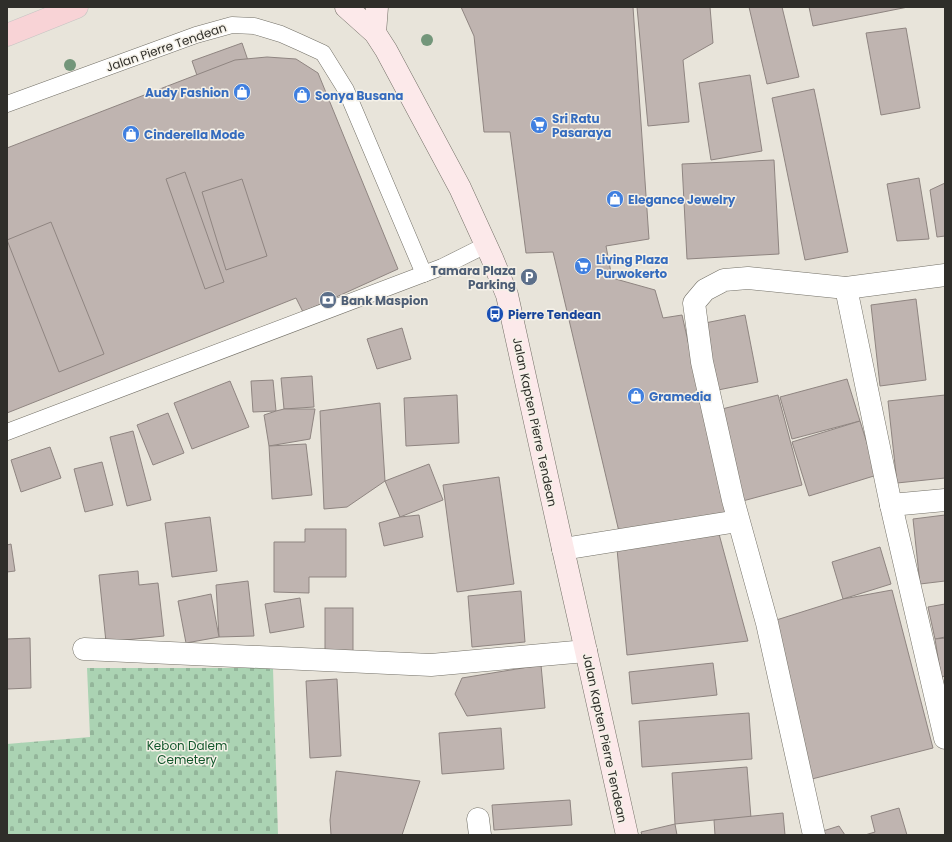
<svg xmlns="http://www.w3.org/2000/svg" width="952" height="842" viewBox="0 0 952 842" font-family="Poppins,sans-serif">
<defs>
<pattern id="cemetery-stones" width="16" height="16" patternUnits="userSpaceOnUse"><rect width="16" height="16" fill="#abd3b3"/><path d="M2 7V4a2 2 0 0 1 4 0v3zM10 15v-3a2 2 0 0 1 4 0v3z" fill="#93b59a"/></pattern>
</defs>
<rect width="100%" height="100%" fill="#e8e4da"/>
<polygon fill="url(#cemetery-stones)" points="87,668 273,668 278,835 7,835 7,744 90,737"/>
<g fill="#bfb4b0" stroke="#8f8581">
<polygon points="461,7 633,7 649,239 606,246 612,278 655,290 663,318 682,315 729,521 620,536 553,252 526,253 510,132 484,132 474,36"/>
<polygon points="637,7 710,7 713,43 683,60 689,122 648,126"/>
<polygon points="749,7 782,7 799,77 767,84"/>
<polygon points="809,7 908,7 813,26"/>
<polygon points="906,28 920,108 881,115 866,33"/>
<polygon points="242,43 275,139 225,156 192,61"/>
<polygon points="267,57 296,59 318,73 398,269 303,312 296,298 7,413 7,148 235,60"/>
<polygon points="750,75 762,151 711,160 699,83"/>
<polygon points="814,89 848,252 805,260 772,98"/>
<polygon points="774,160 779,254 687,259 682,164"/>
<polygon points="185,172 224,282 205,289 166,179"/>
<polygon points="919,178 929,239 897,241 887,184"/>
<polygon points="242,179 267,256 226,270 202,192"/>
<polygon points="945,183 945,236 937,237 930,190"/>
<polygon points="51,222 104,354 59,372 7,240"/>
<polygon points="916,299 926,380 880,386 871,305"/>
<polygon points="745,315 758,382 718,390 705,323"/>
<polygon points="402,328 411,359 377,369 367,339"/>
<polygon points="312,376 314,407 284,409 281,378"/>
<polygon points="847,379 860,421 792,439 780,397"/>
<polygon points="273,380 276,411 253,412 251,381"/>
<polygon points="230,381 249,427 192,449 174,403"/>
<polygon points="457,395 459,443 406,446 404,398"/>
<polygon points="778,395 802,485 739,502 714,411"/>
<polygon points="945,395 945,478 897,483 888,401"/>
<polygon points="380,403 385,481 347,507 324,509 320,411"/>
<polygon points="284,409 315,409 310,439 269,446 264,415 276,411"/>
<polygon points="168,413 184,453 153,465 137,425"/>
<polygon points="860,421 877,475 809,496 792,442"/>
<polygon points="133,431 151,500 127,506 110,437"/>
<polygon points="306,444 312,495 272,499 269,446"/>
<polygon points="50,447 61,478 21,492 11,460"/>
<polygon points="102,462 113,505 85,512 74,469"/>
<polygon points="429,464 443,500 400,517 385,481"/>
<polygon points="499,477 514,584 457,592 443,485"/>
<polygon points="419,515 423,537 384,546 379,523 400,517"/>
<polygon points="945,515 945,581 920,584 913,519"/>
<polygon points="210,517 217,571 172,577 165,523"/>
<polygon points="305,529 346,529 346,577 309,577 309,593 274,592 274,542 305,542"/>
<polygon points="719,534 748,641 627,655 617,549"/>
<polygon points="11,544 15,571 7,572 7,545"/>
<polygon points="880,547 891,584 843,599 832,562"/>
<polygon points="138,571 139,585 158,583 164,636 106,642 99,575"/>
<polygon points="248,581 254,636 219,637 216,585"/>
<polygon points="892,590 933,748 808,780 770,622 843,599"/>
<polygon points="521,591 525,642 472,647 468,596"/>
<polygon points="211,594 219,637 186,643 178,601"/>
<polygon points="300,598 304,627 270,633 265,604"/>
<polygon points="945,604 945,637 935,639 928,607"/>
<rect x="325" y="608" width="28" height="47"/>
<polygon points="30,638 31,688 7,689 7,639"/>
<polygon points="945,638 945,676 941,677 935,639"/>
<polygon points="713,663 717,695 632,704 629,672"/>
<polygon points="541,665 545,708 467,716 455,694 462,678"/>
<polygon points="337,679 341,756 310,758 306,681"/>
<polygon points="749,713 752,759 642,767 639,721"/>
<polygon points="501,728 504,769 442,774 439,733"/>
<polygon points="747,767 751,818 714,820 675,824 672,773"/>
<polygon points="336,771 420,781 402,835 331,835 330,820"/>
<polygon points="570,800 572,825 494,830 492,805"/>
<polygon points="899,808 907,835 865,835 875,832 871,816"/>
<polygon points="783,813 785,835 715,835 714,820"/>
<polygon points="675,824 677,835 642,835 641,832"/>
<polygon points="839,826 845,835 824,835 823,831"/>
</g>
<g fill="none" stroke-linecap="round" stroke-linejoin="round">
<defs>
<g id="lane">
<polyline points="7,104 196,35 232,25 254,26 281,34 299,42 323,53 346,90 424,274"/>
<polyline points="7,432 442,267 486,245"/>
</g>
<g id="street">
<polyline points="846,288 891,505 945,738"/>
<polyline points="891,505 945,500"/>
<polyline points="563,549 738,521"/>
<polyline points="84,649 431,665 586,651"/>
<polyline points="478,819 480,835"/>
<polyline points="814,835 767,623 733,500 702,362 694,303 705,290 724,280 748,278 846,288 945,275"/>
</g>
<g id="secondary">
<polyline points="346,7 375,33 386,50 460,188 492,258 507,295 563,549 586,651 627,835"/>
<polyline points="375,33 377,7"/>
</g>
<polyline id="primary" points="7,35 77,7"/>
</defs>
<use href="#lane" stroke="#737067" stroke-width="17"/>
<use href="#street" stroke="#737067" stroke-width="23"/>
<use href="#secondary" stroke="#737067" stroke-width="23"/>
<use href="#primary" stroke="#c5c4c3" stroke-width="23"/>
<use href="#lane" stroke="#fff" stroke-width="16"/>
<use href="#street" stroke="#fff" stroke-width="22"/>
<use href="#secondary" stroke="#fce9ea" stroke-width="22"/>
<use href="#primary" stroke="#f8d3d6" stroke-width="22"/>
</g>
<g fill="#73967a">
<circle cx="427" cy="40" r="6"/>
<circle cx="70" cy="65" r="6"/>
</g>
<defs>
<symbol id="shop-disc" viewBox="-11 -11 22 22"><circle r="9.5" fill="#3f7fe0" stroke="#f5f1e8"/><path d="M-5-2.5h2.3a2.7 3.5 0 0 1 5.4 0H5L5.5 6h-11ZM-1.5-2.5h3a1.5 2.3 0 0 0-3 0Z" fill="#fff"/></symbol>
<symbol id="supermarket-disc" viewBox="-11 -11 22 22"><circle r="9.5" fill="#3f7fe0" stroke="#f5f1e8"/><path d="M-6-5.5h2.5l.6 2H6L4.5 2H-2.5L-4.4-4H-6ZM-1.5 3.2a1.3 1.3 0 1 0 .1 0ZM3 3.2a1.3 1.3 0 1 0 .1 0Z" fill="#fff"/></symbol>
<symbol id="parking-disc" viewBox="-11 -11 22 22"><circle r="9.5" fill="#5c6f8a" stroke="#f5f1e8"/><path d="M-3.5-5.5H1a3.5 3.5 0 0 1 0 7H-1V5.5H-3.5ZM-1-3.4V-.6H.8a1.4 1.4 0 0 0 0-2.8Z" fill="#fff"/></symbol>
<symbol id="bank-disc" viewBox="-11 -11 22 22"><circle r="9.5" fill="#5c6f8a" stroke="#f5f1e8"/><path d="M-6-4H6V4H-6ZM0-2.3a2.3 2.3 0 1 0 0 4.6a2.3 2.3 0 1 0 0-4.6Z" fill="#fff"/></symbol>
<symbol id="bus-disc" viewBox="-11 -11 22 22"><circle r="9.5" fill="#1a4fb4" stroke="#f5f1e8"/><path d="M-5-6H5V4H4V6H2V4H-2V6H-4V4H-5ZM-3.5-4V0h7V-4ZM-3.5 1.2v1.5H-2V1.2ZM2 1.2v1.5H3.5V1.2Z" fill="#fff"/></symbol>
</defs>
<g fill-rule="evenodd">
<use href="#shop-disc" x="232" y="82" width="20" height="20"/>
<use href="#shop-disc" x="292" y="85" width="20" height="20"/>
<use href="#supermarket-disc" x="529" y="115" width="20" height="20"/>
<use href="#shop-disc" x="121" y="124" width="20" height="20"/>
<use href="#shop-disc" x="605" y="189" width="20" height="20"/>
<use href="#supermarket-disc" x="573" y="256" width="20" height="20"/>
<use href="#parking-disc" x="519" y="267" width="20" height="20"/>
<use href="#bank-disc" x="318" y="290" width="20" height="20"/>
<use href="#bus-disc" x="485" y="304" width="20" height="20"/>
<use href="#shop-disc" x="626" y="386" width="20" height="20"/>
</g>
<g text-anchor="middle" dominant-baseline="central" stroke-width="3" stroke-linejoin="round" paint-order="stroke">
<g font-size="12" fill="#2f2e2a" stroke="#f5f1e8">
<text transform="translate(166 47) rotate(-19)">Jalan Pierre Tendean</text>
<text transform="translate(535 422) rotate(78)">Jalan Kapten Pierre Tendean</text>
<text transform="translate(605 738) rotate(78)">Jalan Kapten Pierre Tendean</text>
</g>
<g font-size="12" font-weight="bold" fill="#366cbe" stroke="#f5f1e8" text-anchor="start">
<text x="229" y="92" text-anchor="end">Audy Fashion</text>
<text x="315" y="95">Sonya Busana</text>
<text x="552" y="118">Sri Ratu<tspan x="552" dy="14">Pasaraya</tspan></text>
<text x="144" y="134">Cinderella Mode</text>
<text x="628" y="199">Elegance Jewelry</text>
<text x="596" y="259">Living Plaza<tspan x="596" dy="14">Purwokerto</tspan></text>
<text x="649" y="396">Gramedia</text>
</g>
<g font-size="12" font-weight="bold" fill="#4e5e75" stroke="#f5f1e8" text-anchor="end">
<text x="516" y="270">Tamara Plaza<tspan x="516" dy="14">Parking</tspan></text>
<text x="341" y="300" text-anchor="start">Bank Maspion</text>
</g>
<g font-size="12" font-weight="bold" fill="#164399" stroke="#f5f1e8" text-anchor="start">
<text x="508" y="314">Pierre Tendean</text>
</g>
<g font-size="12" fill="#13572c" stroke="#f5f1e8">
<text x="187" y="745">Kebon Dalem<tspan x="187" dy="14">Cemetery</tspan></text>
</g>
</g>
<rect width="952" height="842" fill="none" stroke="#2f2e2a" stroke-width="16"/>
</svg>
